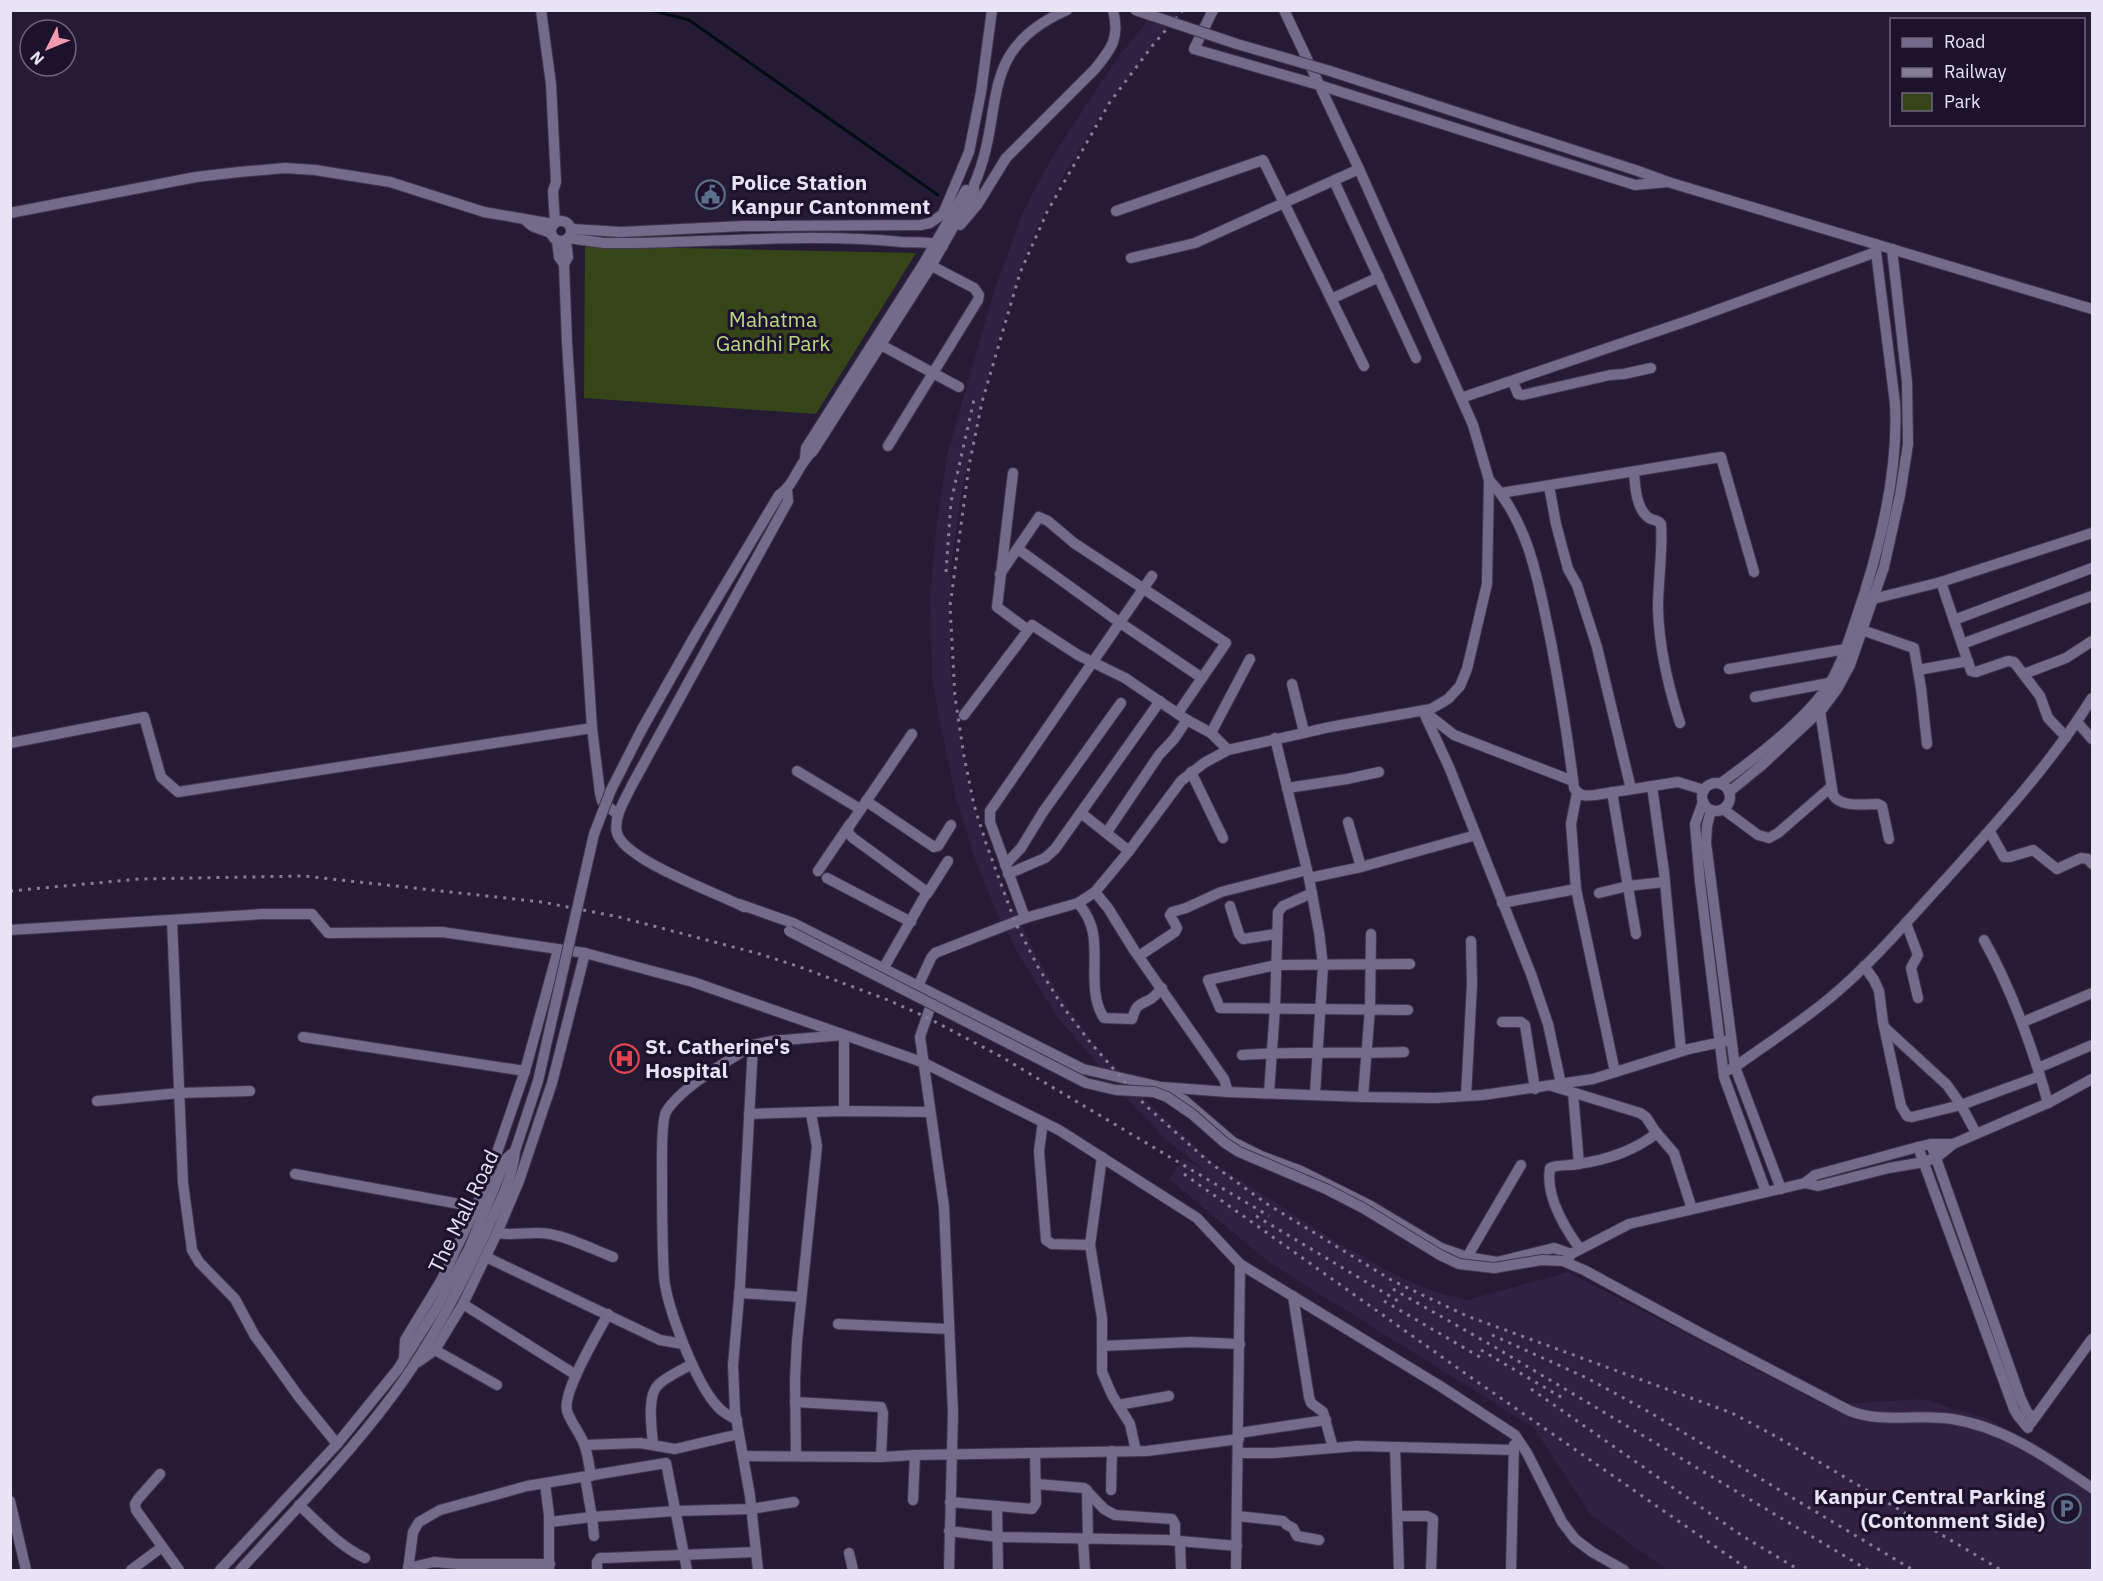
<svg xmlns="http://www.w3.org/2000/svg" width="2103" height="1581" viewBox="0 0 2103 1581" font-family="'IBM Plex Sans',sans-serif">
<rect width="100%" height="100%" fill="#251b35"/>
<polygon fill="#2e2142" points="1155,11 1180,11 1107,105 1065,173 1036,230 1021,268 996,347 962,489 950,574 950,668 968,783 980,826 1002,883 1037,957 1059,994 1092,1041 1154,1108 1215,1164 1338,1243 1395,1275 1435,1292 1467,1300 1568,1272 1824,1405 1922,1399 1989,1419 2092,1484 2092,1570 1667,1570 1591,1515 1533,1427 1270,1263 1169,1179 1182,1158 1206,1171 1166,1140 1133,1105 1058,1018 1023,962 999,918 975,859 956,799 942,732 932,678 930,597 937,522 948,452 971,370 995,289 1023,212 1051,159 1089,101 1120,55"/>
<polygon fill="#364517" points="585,246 916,253 816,414 584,398"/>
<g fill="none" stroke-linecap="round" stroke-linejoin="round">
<polyline stroke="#000c15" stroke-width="3" points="651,10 689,20 938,195"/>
<defs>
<g id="minor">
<polyline points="541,10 551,84 556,182 553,191 555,223"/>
<polyline points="1213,10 1194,49 1319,85 1635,185 1668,182"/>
<polyline points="1638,171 1668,182 2092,309"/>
<polyline points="1334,181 1416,358"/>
<polyline points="1116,211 1263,160 1364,366"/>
<polyline points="10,213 196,177 239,172 285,168 315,170 390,182 484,212 553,224"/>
<polyline points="525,220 532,226 551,233"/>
<circle cx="561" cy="231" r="10"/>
<path d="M960 225 977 205 1006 158 1095 69C1112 48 1120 38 1113 10"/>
<polyline points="571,229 621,232 744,226 921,225 930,223 943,214 969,152 981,92 992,10"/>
<path d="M568 238 604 243H632C720 242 815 233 902 242 915 243 930 241 943 246"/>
<polyline points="566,240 568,257 564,264 567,343 592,728 600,793 602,801 618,815"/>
<polyline points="557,241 559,257 564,264"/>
<polyline points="1131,258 1195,243 1359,169"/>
<polyline points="1331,299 1379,277"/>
<polyline points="881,345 959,387"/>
<polyline points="1513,382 1518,394 1523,395 1610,375 1624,374 1651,368"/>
<polyline points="1461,398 1687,321 1876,252"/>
<polyline points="888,446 978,300 979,295 974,288 926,263"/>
<polyline points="805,458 806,448 924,263 966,190"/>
<path d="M1634 472C1635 486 1636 509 1649 518 1654 521 1657 519 1661 524 1663 552 1658 580 1658 608 1659 648 1668 686 1680 723"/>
<polyline points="1013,473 997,607 1028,630"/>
<path d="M1489 480C1530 523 1539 586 1551 642 1560 690 1568 739 1574 788 1580 797 1586 796 1595 795L1678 782 1704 790"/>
<polyline points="1549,486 1556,524 1568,569 1577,585 1597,647 1631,789"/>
<polyline points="1501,493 1721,457 1754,572"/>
<polyline points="1018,549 1119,622 1202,678"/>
<polyline points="1000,574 1039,517 1048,521 1074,543 1226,643 1178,713"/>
<polyline points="1941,582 1971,671 1976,672 2008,661 2014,662 2040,696 2048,718 2066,737"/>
<polyline points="1869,600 1941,582 2092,533"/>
<polyline points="1954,620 2092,568"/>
<polyline points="1862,630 1914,648 1921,688 1927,744"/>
<polyline points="1962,644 2092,596"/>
<polyline points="1729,669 1846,649"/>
<polyline points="1918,670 1968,661"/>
<polyline points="2024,674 2066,658 2092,641"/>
<polyline points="1292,684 1304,732"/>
<polyline points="1755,697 1829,683"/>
<polyline points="1423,711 1449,767 1531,974 1548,1024 1561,1084"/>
<path d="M1820 711 1833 795C1841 808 1864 804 1878 804L1882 806 1889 839"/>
<polyline points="1426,713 1454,735 1573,781"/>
<polyline points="964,715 1032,625 1078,655 1125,678 1187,720 1211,733 1228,750"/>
<polyline points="2077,722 2092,739"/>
<path d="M642 729 697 632 779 495C795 485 798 463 813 451L931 266 974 191V185C1007 110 974 51 1067 10"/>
<polyline points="1211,733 1250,659"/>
<polyline points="1275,738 1309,878 1319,932 1323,966 1315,1094"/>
<polyline points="10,743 144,717 161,777 178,792 592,728"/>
<polyline points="797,771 860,809"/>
<polyline points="1191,772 1223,838"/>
<circle cx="1716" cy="797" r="14"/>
<path d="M1721 783C1753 760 1803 721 1826 689 1840 669 1847 645 1855 622 1878 555 1899 474 1895 403L1875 244"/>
<polyline points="1652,786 1664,872 1681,1051"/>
<polyline points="1287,788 1347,779 1379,772"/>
<polyline points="1612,792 1636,934"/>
<polyline points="1729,792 1762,765 1823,708 1837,689 1850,665 1884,567 1900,495 1908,444 1907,382 1892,249"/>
<polyline points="1577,793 1571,824 1576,889 1615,1072"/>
<polyline points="866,801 934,847 938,846 951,825"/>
<polyline points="1703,802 1695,824 1700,882 1724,1077 1766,1192"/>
<polyline points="1723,809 1758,835 1769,838 1778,833 1831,787"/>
<polyline points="1711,810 1707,826 1706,843 1735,1067 1781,1189"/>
<polyline points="1081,813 1129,851"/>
<polyline points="1348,822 1361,867"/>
<polyline points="1107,832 1159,755 1174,739 1187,720"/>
<polyline points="1990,832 2004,857 2010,857 2033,850 2057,869 2081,858 2088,859 2092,864"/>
<polyline points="1005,865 1021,848 1043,812 1121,703"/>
<polyline points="818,871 850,824"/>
<polyline points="1008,874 1045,858 1055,849 1160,701"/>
<polyline points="827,878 911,922"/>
<polyline points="1309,878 1361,867 1476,835"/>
<polyline points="1095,892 1108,908 1134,950 1224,1079 1228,1092"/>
<polyline points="1599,893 1628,886 1664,882"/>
<polyline points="927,894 948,861"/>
<path d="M1078 903C1085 911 1091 922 1093 933 1098 960 1088 994 1104 1018L1132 1019C1136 1007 1136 1006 1147 1001 1153 999 1158 992 1162 988"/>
<polyline points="1502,903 1576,889"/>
<polyline points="739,904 793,923 1083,1069 1157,1086 1184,1100 1233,1142 1261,1156 1301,1171 1369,1205 1441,1248 1467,1257 1497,1262 1554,1248 1571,1254"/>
<polyline points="1230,906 1239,934 1243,939 1276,934"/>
<path d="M744 907C717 893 624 860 617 833 613 817 626 798 632 785L788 501 787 490"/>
<polyline points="1025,918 990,822 990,811 1152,576"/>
<polyline points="172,920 183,1183 192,1250 199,1262 235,1299 255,1336 269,1355 299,1397 337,1444"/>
<polyline points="1906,923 1918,955 1911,968 1918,998"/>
<polyline points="10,930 263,914 312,914 328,933 442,932 585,953 693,982 922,1062 1059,1130 1197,1218 1240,1264 1440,1386 1515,1435 1527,1453 1562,1522 1575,1539 1592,1552 1624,1570"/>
<path d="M1984 940C2013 992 2032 1046 2048 1103"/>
<polyline points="1139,956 1175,932 1177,928 1170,915 1172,912 1186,908 1221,892 1307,870"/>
<polyline points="1864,966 1874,980 1879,991 1883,1022 1901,1106 1907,1116 1912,1117 1961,1105 2040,1076"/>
<polyline points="883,969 927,892 853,838 849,834 848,828 912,734"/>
<polyline points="918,986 931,958 935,953 1025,918 1078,903 1095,892 1129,851 1181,781 1204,763 1228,750 1330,727 1431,709 1448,699 1460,686 1467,669 1487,584 1489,480 1473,425 1461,398 1359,169 1284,10"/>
<polyline points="934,996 920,1037 944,1207 953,1413 949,1570"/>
<polyline points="1408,1010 1220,1008 1208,980 1276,965 1410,964"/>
<polyline points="1502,1022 1521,1022 1525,1025 1535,1089"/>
<polyline points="2023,1022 2092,993"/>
<polyline points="1885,1028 1947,1085 1961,1105 1976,1133"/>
<polyline points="303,1037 525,1071"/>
<path d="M1242 1055C1296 1051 1350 1054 1404 1052"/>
<polyline points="2038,1068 2092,1045"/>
<path d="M1724 1072 1735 1067C1767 1044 1801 1022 1831 997 1873 962 1909 919 1946 879 1998 821 2051 764 2092 698"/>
<polyline points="1552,1086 1640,1113 1646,1117 1655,1131 1674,1153 1692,1209"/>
<polyline points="1162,1087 1228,1092 1363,1097 1436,1098 1483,1095 1593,1079 1689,1049 1731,1040"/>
<polyline points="1269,1093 1275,1008 1278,912 1283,906 1312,893"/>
<polyline points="1573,1093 1579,1164"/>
<polyline points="1466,1096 1472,984 1471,941"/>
<polyline points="1363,1097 1370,1009 1371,934"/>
<polyline points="97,1101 179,1093 250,1091"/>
<polyline points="749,1114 844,1111 930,1112"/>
<polyline points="1043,1122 1039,1151 1046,1240 1052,1244 1090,1245"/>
<polyline points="1931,1144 2020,1397 2027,1412 2034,1418"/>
<polyline points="1918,1147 2014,1409 2018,1416 2028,1428"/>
<polyline points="1102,1157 1090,1245 1102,1318 1102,1372 1112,1395 1130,1424 1136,1451"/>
<polyline points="295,1174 476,1207"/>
<polyline points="1805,1183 1815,1175 1918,1147 1931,1144 1953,1144"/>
<path d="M497 1233C515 1236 532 1231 550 1234 571 1238 592 1249 613 1257"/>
<path d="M1580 1249C1564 1227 1545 1196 1550 1168 1559 1164 1569 1166 1578 1164 1607 1160 1634 1151 1657 1133"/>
<polyline points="486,1257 660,1340 683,1344"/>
<polyline points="1467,1257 1521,1165"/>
<polyline points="1568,1260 1571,1254 1629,1224 1805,1183 1818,1186 1889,1168 1924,1162 1937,1157 1953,1144 2048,1103 2092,1079"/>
<path d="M1563 1261 1584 1270 1704 1335 1850 1411C1884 1424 1917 1413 1952 1419 2005 1427 2049 1459 2092 1488"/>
<polyline points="739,1293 801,1297"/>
<polyline points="1293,1296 1309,1397 1311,1403 1323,1412 1333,1448"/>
<polyline points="463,1304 576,1375"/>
<polyline points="838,1324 949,1329"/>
<polyline points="1102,1346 1191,1342 1240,1344"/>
<polyline points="435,1350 497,1385"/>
<polyline points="404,1359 405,1340 442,1279 476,1207 493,1164 525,1071 558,950"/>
<polyline points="418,1362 435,1350 463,1304 497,1233 519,1181 552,1083 585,953"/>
<polyline points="795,1402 881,1407 883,1413 881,1457"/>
<polyline points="1118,1405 1169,1396"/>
<path d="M737 1420C730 1416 723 1413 718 1407 696 1384 667 1308 664 1277 662 1243 662 1209 662 1176 662 1163 661 1121 666 1112 681 1087 728 1061 753 1045"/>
<polyline points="2031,1423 2092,1339"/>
<polyline points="1239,1433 1326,1420"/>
<polyline points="585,1445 640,1443 675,1449 739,1434"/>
<path d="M653 1445C652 1429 646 1395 659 1384 668 1376 682 1370 692 1364"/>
<polyline points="1395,1447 1399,1570"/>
<polyline points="1239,1453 1274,1453 1357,1446 1514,1450"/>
<polyline points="743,1456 881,1457 915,1455 1147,1451 1239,1439"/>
<polyline points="796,1456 795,1380 797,1341 817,1146 811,1114"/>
<polyline points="160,1474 138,1499 135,1504 136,1510 179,1570"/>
<path d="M591 1476C589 1466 588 1454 584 1444 580 1433 571 1423 567 1411 562 1392 598 1333 608 1314"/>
<polyline points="585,1477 592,1517 675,1511 751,1509 794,1502"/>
<polyline points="545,1484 549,1515 549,1570"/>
<polyline points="1037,1484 1084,1488 1104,1509 1115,1515 1172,1519 1175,1524 1175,1540"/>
<polyline points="1087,1490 1088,1539"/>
<polyline points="1111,1490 1112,1451"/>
<polyline points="913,1500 915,1455"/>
<polyline points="10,1501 26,1570"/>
<polyline points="950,1502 1032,1509 1036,1503 1035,1453"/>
<path d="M299 1505C320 1524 339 1546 365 1558"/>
<polyline points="997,1506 998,1570"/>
<polyline points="1237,1516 1283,1521 1287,1525 1293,1528 1297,1536 1319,1540"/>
<polyline points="1398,1516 1427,1516 1433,1519 1431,1570"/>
<polyline points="550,1522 592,1517 594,1536"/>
<polyline points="949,1531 998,1537 1168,1540 1237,1546"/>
<polyline points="1083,1539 1085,1570"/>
<polyline points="1180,1541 1181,1570"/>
<polyline points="849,1553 853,1570"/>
<polyline points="408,1568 434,1562 458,1564 550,1564"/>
<polyline points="131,1570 162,1547"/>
<polyline points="220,1570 337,1444 398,1369 436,1309 469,1249 506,1159 515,1151"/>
<path d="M240 1570C292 1513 347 1457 393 1395 430 1345 460 1289 486 1232 497 1207 513 1179 515 1151"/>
<polyline points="408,1570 413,1532 419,1522 440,1510 527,1486 666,1463 687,1570"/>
<polyline points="597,1570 597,1562 600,1558 605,1558 756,1552"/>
<polyline points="758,1570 750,1496 735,1412 733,1365 740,1286 753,1045 772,1041 844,1035 844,1111"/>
<polyline points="1236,1570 1240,1264"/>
<polyline points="1511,1570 1514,1445"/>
</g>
</defs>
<use href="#minor" stroke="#3f364c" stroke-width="12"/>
<use href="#minor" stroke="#746a89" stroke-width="10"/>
<g stroke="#857d93" stroke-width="3" stroke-dasharray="3 6" stroke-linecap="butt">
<polyline points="1183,10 1153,45 1110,102 1047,212 1020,273 982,402 969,466 950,606 955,697 964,756 974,805 986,843 1015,922 1038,967 1063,1007 1090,1042 1145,1105 1209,1162 1267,1204 1393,1281 1467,1316 1732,1413 1777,1437 2001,1570"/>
<polyline points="946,572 951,502 975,395"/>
<polyline points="10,891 139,879 304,876 542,902 619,917 760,954 800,967 888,1000 926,1017 1000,1056 1269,1216"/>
<polyline points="1184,1174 1466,1374 1749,1570"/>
<polyline points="1256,1216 1398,1301"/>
<polyline points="1393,1289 1498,1349 1868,1570"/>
<polyline points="1384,1301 1485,1360"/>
<polyline points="1492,1335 1587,1378 1651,1413 1913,1570"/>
<polyline points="1481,1350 1566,1400"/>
<polyline points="1531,1389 1741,1535 1799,1570"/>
</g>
<defs>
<g id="minor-bridge">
<polyline points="1135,10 1237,44 1330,71 1638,171"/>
<polyline points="789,931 1086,1083 1116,1090 1154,1092 1167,1097 1192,1114 1225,1143 1239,1152 1326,1189 1363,1208 1440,1255 1459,1264 1494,1268 1542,1260 1563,1261"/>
<polyline points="515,1151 538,1081 594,834 611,790 642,729"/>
</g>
</defs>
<use href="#minor-bridge" stroke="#3f364c" stroke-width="12" stroke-linecap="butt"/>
<use href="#minor-bridge" stroke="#746a89" stroke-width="10"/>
</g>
<defs>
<symbol id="civic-ring" viewBox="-11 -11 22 22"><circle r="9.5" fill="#1c122b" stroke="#5c6f8a" stroke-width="1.5"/><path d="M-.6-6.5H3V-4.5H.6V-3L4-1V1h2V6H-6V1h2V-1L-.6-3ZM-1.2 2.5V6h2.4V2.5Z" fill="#5c6f8a"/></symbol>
<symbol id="hospital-ring" viewBox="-11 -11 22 22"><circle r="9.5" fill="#1c122b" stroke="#e0444e" stroke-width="1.5"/><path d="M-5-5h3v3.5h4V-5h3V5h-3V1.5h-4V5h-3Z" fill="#e0444e"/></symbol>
<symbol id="parking-ring" viewBox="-11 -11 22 22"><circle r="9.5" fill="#1c122b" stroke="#5c6f8a" stroke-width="1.5"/><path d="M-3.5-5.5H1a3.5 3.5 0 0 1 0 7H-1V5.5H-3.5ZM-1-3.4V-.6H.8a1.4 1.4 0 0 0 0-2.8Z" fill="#5c6f8a"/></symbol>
</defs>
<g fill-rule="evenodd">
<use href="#civic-ring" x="694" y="178" width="33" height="33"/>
<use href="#hospital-ring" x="608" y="1042" width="33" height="33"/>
<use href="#parking-ring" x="2050" y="1492" width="33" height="33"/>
</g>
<g text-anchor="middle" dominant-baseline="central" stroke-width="6" stroke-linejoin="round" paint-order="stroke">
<g font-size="21" font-weight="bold" fill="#e8e3f5" stroke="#1c122b" text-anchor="start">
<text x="731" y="182">Police Station<tspan x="731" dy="24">Kanpur Cantonment</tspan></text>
<text x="645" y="1046">St. Catherine's<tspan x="645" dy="24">Hospital</tspan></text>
<text x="2045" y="1496" text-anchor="end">Kanpur Central Parking<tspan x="2045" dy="24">(Contonment Side)</tspan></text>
</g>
<g font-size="21" fill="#b9d982" stroke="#1c122b">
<text x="773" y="319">Mahatma<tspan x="773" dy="24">Gandhi Park</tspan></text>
</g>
<g font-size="21" fill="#e8e3f5" stroke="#1c122b">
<text transform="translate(463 1211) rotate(-64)">The Mall Road</text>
</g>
</g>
<rect width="2103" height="1581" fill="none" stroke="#e8e3f5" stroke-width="24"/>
<rect x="1890" y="18" width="195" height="108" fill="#1c122b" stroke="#6e667c" stroke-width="1.5"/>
<rect x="1902" y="38" width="30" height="9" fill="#746a89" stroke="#6e667c" stroke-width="1.5"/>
<text x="1944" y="48" font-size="18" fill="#e8e3f5">Road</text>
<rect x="1902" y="68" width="30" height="9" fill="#857d93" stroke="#6e667c" stroke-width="1.5"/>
<text x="1944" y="78" font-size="18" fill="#e8e3f5">Railway</text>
<rect x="1902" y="93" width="30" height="18" fill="#364517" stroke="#6e667c" stroke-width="1.5"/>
<text x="1944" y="108" font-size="18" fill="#e8e3f5">Park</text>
<g transform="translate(48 48) rotate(227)"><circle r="28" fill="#1c122b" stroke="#6e667c" stroke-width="1.5"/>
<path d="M0-4.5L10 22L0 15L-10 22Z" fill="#f29aaf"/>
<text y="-9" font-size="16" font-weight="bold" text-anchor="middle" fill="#e8e3f5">N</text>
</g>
</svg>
